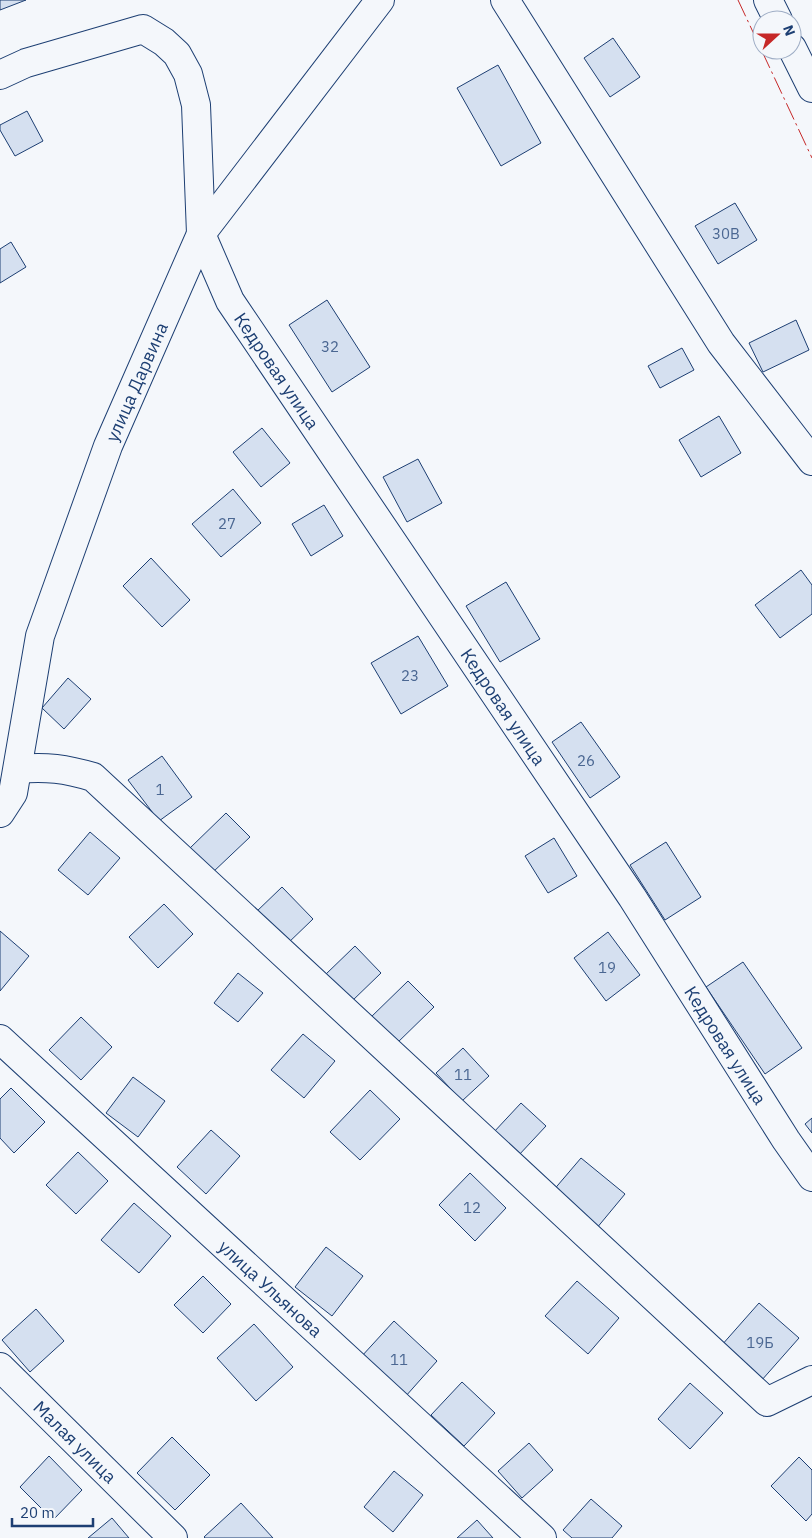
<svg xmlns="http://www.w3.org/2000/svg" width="812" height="1538" viewBox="0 0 812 1538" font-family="'IBM Plex Sans',sans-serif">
<rect width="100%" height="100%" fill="#f4f7fb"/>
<g fill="#d5e0f0" stroke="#1d3f73">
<polygon points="0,0 26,0 0,10"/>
<polygon points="613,38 640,77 610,97 584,58"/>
<polygon points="498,65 541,143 501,166 457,88"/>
<polygon points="27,111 43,141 15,156 0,130 0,125"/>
<polygon points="735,203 757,240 718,264 695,226"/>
<polygon points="11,242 26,267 0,283 0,249"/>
<polygon points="327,300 370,367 332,392 289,325"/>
<polygon points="796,320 809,350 763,372 749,343"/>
<polygon points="682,348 694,370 660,388 648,366"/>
<polygon points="719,416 741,453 701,477 679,440"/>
<polygon points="262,428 290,463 261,487 233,452"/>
<polygon points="418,459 442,503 407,522 383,477"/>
<polygon points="233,489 261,523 221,557 192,524"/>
<polygon points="324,505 343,536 311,556 292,524"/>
<polygon points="151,558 190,600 162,627 123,586"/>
<polygon points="801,570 812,585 812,614 780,638 755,605"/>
<polygon points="506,582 540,639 500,662 466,606"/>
<polygon points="418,636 448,686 401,714 371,663"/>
<polygon points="68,678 91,699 64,729 42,708"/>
<polygon points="581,722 620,777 590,798 552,742"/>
<polygon points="162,756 192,797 159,821 128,780"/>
<polygon points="226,813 250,837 212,873 189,849"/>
<polygon points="90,832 120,858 88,895 58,870"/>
<polygon points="554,838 577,876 548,893 525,856"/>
<polygon points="666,842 701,897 665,920 630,865"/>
<polygon points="282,887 313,919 286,945 255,913"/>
<polygon points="164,904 193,934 158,968 129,937"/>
<polygon points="0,931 29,956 0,991"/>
<polygon points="608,932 640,975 606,1001 574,958"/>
<polygon points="355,946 381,973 351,1002 325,975"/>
<polygon points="743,962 802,1048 765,1074 706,987"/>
<polygon points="238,973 263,993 238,1022 214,1003"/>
<polygon points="408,981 434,1007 394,1046 368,1020"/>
<polygon points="81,1017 112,1047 81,1080 49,1050"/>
<polygon points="303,1034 335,1061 304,1098 271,1070"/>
<polygon points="463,1048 489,1076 462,1101 436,1073"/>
<polygon points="133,1077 165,1101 138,1137 106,1113"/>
<polygon points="11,1088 45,1122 14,1153 0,1138 0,1099"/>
<polygon points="370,1090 400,1119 360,1160 330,1132"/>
<polygon points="521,1103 546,1126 518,1156 493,1133"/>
<polygon points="812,1118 812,1133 805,1124"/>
<polygon points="211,1130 240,1156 206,1194 177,1167"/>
<polygon points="78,1152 108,1181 76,1214 46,1185"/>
<polygon points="581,1158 625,1194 596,1229 552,1192"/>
<polygon points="470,1173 506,1208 475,1241 439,1205"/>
<polygon points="134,1203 171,1236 139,1273 101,1240"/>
<polygon points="326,1247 363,1276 332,1316 295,1287"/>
<polygon points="203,1276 231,1304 203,1333 174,1305"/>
<polygon points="577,1281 619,1318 588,1354 545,1316"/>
<polygon points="759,1303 799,1338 761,1381 721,1346"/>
<polygon points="36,1309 64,1341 30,1372 2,1340"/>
<polygon points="394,1321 437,1361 405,1397 361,1357"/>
<polygon points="254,1324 293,1367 256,1401 217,1358"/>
<polygon points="462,1382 495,1413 464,1446 431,1415"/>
<polygon points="690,1383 723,1413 690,1449 658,1419"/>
<polygon points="172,1437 210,1475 175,1510 137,1473"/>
<polygon points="529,1443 553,1470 522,1498 498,1471"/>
<polygon points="49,1456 82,1490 53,1520 20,1487"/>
<polygon points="799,1457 812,1470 812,1514 806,1521 771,1486"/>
<polygon points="394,1471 423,1495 393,1532 364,1507"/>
<polygon points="591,1499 622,1526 612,1538 572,1538 563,1530"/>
<polygon points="241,1503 273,1538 205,1538 204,1537"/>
<polygon points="112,1518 129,1538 88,1538"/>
<polygon points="477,1520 493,1538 457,1538"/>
</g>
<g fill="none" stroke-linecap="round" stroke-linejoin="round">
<defs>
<g id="minor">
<polyline points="505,0 721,343 812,461"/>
<polyline points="768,0 778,20"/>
<polyline points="792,48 812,88"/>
<path id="s1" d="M0 75 26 63 143 29 164 42 177 54 188 74 196 105 201 234 230 301 632 897 786 1140 812 1177"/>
<path d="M18 769C46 766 66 769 93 777L767 1402 812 1380"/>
<path id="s2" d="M0 813 13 793 40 636 108 446 201 234 380 0"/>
<path id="s3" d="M0 1039 542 1538"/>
<path id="s4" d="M0 1367 173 1538"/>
</g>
</defs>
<use href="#minor" stroke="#1d3f73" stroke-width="30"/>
<use href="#minor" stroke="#f4f7fb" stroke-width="28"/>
<polyline stroke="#c62828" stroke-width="1" stroke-dasharray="18 4 2.5 4" stroke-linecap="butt" points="738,0 812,158"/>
</g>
<g text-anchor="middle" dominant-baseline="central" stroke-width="4" stroke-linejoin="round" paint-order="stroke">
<g font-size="15" fill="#4b6792">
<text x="726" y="233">30В</text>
<text x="330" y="346">32</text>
<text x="227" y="523">27</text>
<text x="410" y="675">23</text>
<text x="586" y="760">26</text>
<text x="160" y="789">1</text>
<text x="607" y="967">19</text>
<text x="463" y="1074">11</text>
<text x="472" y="1207">12</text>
<text x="760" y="1342">19Б</text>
<text x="399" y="1359">11</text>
</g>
<g font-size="18" fill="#1d3f73" stroke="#f4f7fb">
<text stroke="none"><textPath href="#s1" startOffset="534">Кедровая улица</textPath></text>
<text stroke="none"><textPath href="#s2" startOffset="455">улица Дарвина</textPath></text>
<text stroke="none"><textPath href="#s1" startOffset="939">Кедровая улица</textPath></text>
<text stroke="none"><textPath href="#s1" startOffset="1344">Кедровая улица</textPath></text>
<text stroke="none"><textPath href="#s3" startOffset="368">улица Ульянова</textPath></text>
<text stroke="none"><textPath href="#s4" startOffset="106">Малая улица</textPath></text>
</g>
</g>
<g transform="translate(777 35) rotate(69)"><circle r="24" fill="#f4f7fb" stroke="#9eadc5"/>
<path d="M0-4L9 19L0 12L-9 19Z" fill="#c62828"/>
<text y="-8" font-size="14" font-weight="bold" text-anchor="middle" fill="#1d3f73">N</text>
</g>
<path d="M12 1518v8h81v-8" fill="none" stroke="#1d3f73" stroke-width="2.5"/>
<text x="20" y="1518" font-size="15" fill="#1d3f73" stroke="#f4f7fb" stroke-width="4" paint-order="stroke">20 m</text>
</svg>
